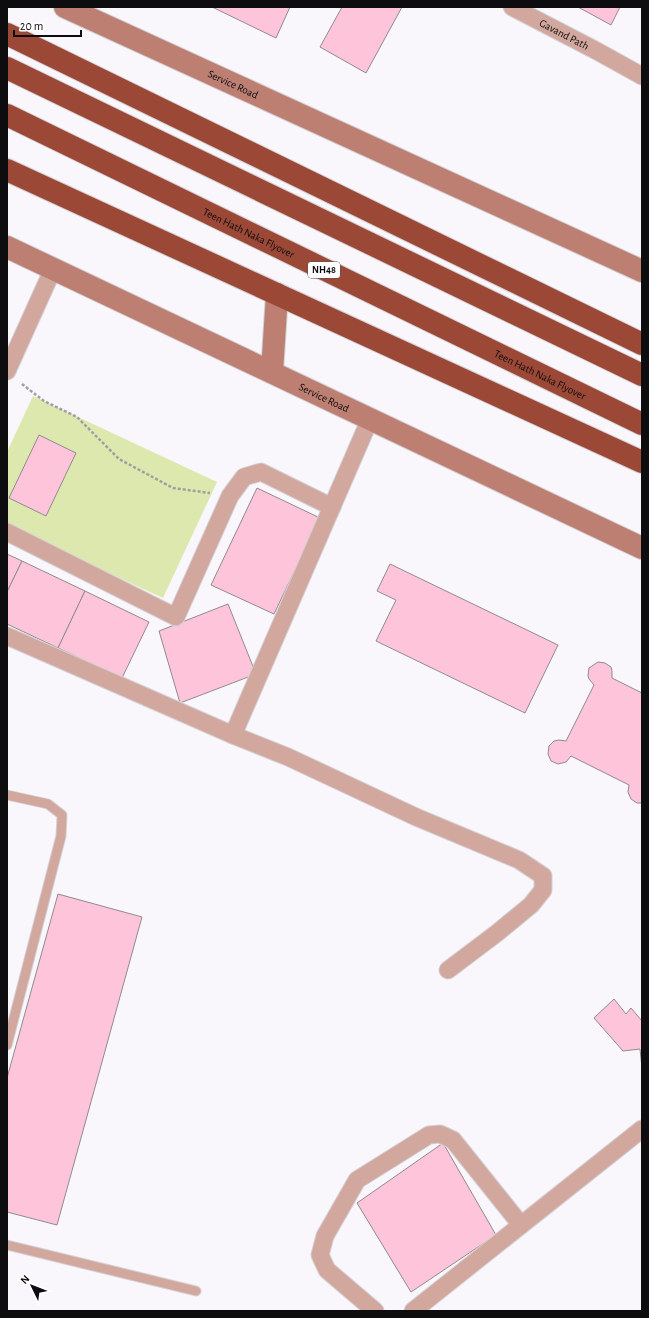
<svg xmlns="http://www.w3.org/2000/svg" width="649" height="1318" viewBox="0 0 649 1318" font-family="'Alegreya Sans',sans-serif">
<rect width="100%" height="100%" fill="#f9f7fc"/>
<polygon fill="#dde8ae" points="33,396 217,482 163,598 7,526 7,452"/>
<g fill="#fdc4da" stroke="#908b8d">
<polygon points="212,7 290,7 276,38"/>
<polygon points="342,7 402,7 366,73 320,47"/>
<polygon points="578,7 620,7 611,25"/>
<polygon points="39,435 76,453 46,516 9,498"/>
<polygon points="257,488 320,518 274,614 211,585"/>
<polygon points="7,554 22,561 7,592"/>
<polygon points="22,561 85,591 58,648 7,624 7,592"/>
<polygon points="390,564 558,645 525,713 376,641 396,600 377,591"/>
<polygon points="85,591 149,622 122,678 58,648"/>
<polygon points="228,604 256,674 180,703 159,631"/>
<polygon points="598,662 605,663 611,667 612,671 612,678 642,693 642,803 637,803 631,799 628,792 629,785 571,756 566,762 558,764 551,761 548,754 549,746 554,741 559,740 566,741 594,685 589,679 588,676 589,668"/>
<polygon points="58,894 142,917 57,1225 7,1212 7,1078"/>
<polygon points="614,999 626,1014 631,1008 642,1021 642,1068 640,1049 623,1051 594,1018"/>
<polygon points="443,1143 496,1235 411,1292 357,1203"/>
</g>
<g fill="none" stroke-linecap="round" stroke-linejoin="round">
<defs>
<g id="lane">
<polyline points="7,795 48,804 62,815 61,836 7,1045"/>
<polyline points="7,1245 196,1291"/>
</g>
<g id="street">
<path id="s1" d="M512 7 595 50 642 76"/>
<polyline points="7,371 53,269"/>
<polyline points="7,532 176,617 230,496 244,477 261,472 332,507"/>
<polyline points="7,636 233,735 288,757 416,817 519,860 543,876 543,890 531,905 497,933 448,970"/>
<polyline points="233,735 370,419"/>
<polyline points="375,1311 327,1270 320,1255 325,1236 357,1180 429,1135 440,1134 453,1140 521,1225"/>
<polyline points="413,1311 642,1129"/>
</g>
<g id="secondary">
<path id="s2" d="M65 7 642 271"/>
<path id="s3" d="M7 247 642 548"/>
<polyline points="272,372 277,294"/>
</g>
<g id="highway">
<polyline points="7,34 642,344"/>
<polyline points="7,68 642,375"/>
<path id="s4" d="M7 115 642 424"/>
<polyline points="7,170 642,462"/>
</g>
</defs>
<use href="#lane" stroke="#d3d1d6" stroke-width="11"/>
<use href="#street" stroke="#d3d1d6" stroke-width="19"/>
<use href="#secondary" stroke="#d3d1d6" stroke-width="24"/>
<use href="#highway" stroke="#d3d1d6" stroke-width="24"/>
<polyline stroke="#a19fa3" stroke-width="2.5" stroke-dasharray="3 2" stroke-linecap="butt" points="22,384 44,401 77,417 119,459 173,488 210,493"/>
<use href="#lane" stroke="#d2a79e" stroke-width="9"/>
<use href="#street" stroke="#d2a79e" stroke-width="17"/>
<use href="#secondary" stroke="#bd7f72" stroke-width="22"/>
<use href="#highway" stroke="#9c4837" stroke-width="22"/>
</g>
<g text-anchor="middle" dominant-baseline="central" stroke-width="3" stroke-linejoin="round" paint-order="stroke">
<rect fill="#fff" stroke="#565556" stroke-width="1" x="308" y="262" width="32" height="16" rx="3"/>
<g font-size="10" font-weight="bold" fill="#0d0c0e">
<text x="324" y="270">NH48</text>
</g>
<g font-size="11" fill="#0d0c0e" stroke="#fff">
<text stroke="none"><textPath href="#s1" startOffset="59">Gavand Path</textPath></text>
<text stroke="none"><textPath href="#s2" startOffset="185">Service Road</textPath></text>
<text stroke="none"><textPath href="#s4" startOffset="269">Teen Hath Naka Flyover</textPath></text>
<text stroke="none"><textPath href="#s4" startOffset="593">Teen Hath Naka Flyover</textPath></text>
<text stroke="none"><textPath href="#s3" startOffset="351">Service Road</textPath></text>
</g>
</g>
<rect width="649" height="1318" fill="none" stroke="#0d0c0e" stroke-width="16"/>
<g transform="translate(32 1286) rotate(313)" stroke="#ffffff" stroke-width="3" paint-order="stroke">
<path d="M0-3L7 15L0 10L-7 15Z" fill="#0d0c0e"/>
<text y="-6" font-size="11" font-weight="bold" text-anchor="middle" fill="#0d0c0e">N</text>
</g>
<path d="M14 30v6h67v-6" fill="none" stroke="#0d0c0e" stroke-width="2"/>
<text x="20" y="30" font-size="12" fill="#0d0c0e" stroke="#ffffff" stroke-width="3" paint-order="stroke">20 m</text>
</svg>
